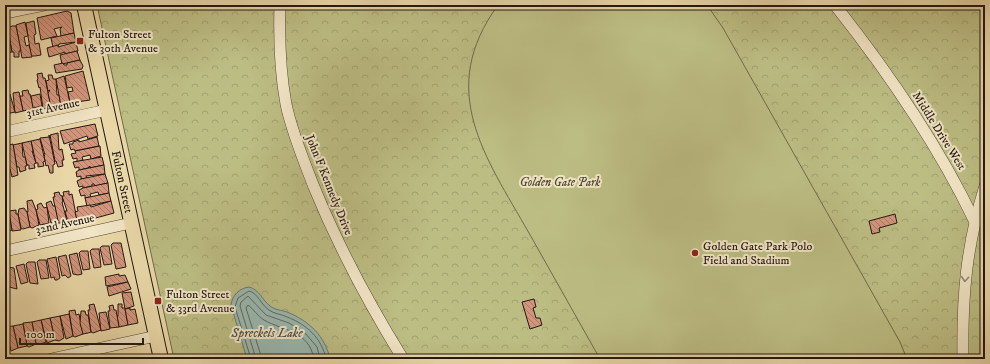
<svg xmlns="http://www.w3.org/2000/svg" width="990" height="364" viewBox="0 0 990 364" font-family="'IM FELL DW Pica',serif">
<defs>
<pattern id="park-crowns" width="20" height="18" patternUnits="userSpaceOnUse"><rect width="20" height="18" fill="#bcbd83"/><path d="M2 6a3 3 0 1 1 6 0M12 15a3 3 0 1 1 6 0" fill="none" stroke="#a1a270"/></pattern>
<pattern id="building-back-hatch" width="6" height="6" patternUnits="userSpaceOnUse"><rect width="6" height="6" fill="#d3967d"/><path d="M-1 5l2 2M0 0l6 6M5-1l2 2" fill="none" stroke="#ab7965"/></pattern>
</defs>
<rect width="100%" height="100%" fill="#e9d7a7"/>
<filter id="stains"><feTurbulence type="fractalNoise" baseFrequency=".005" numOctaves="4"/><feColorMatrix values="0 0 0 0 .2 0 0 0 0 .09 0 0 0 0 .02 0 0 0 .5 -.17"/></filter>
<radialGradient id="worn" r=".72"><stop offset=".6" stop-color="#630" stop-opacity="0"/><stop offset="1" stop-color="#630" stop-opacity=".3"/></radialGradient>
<polygon fill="url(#park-crowns)" stroke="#706a4a" points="97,5 985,5 985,359 174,359"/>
<path fill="#bcbd83" stroke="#706a4a" d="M498 5H707L723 28 900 342 907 359H600C576 317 553 275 529 233 485 156 436 90 498 5Z"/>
<path fill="#99b8af" stroke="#6a7870" d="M249 287C260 290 262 300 270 306 275 310 281 310 287 312 309 321 325 336 330 359H247L231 305C232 295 240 288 249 287Z"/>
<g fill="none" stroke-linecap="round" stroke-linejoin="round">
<g stroke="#5e6860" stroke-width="1">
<path d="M251 359 235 307 238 298 249 291C258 293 261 305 269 310 274 314 281 314 287 317 306 324 322 338 326 359"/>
<polyline points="256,359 240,306 241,302 248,296 266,315 289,323 306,334 317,347 320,359"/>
<path d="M262 359 246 308 248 305C254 309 257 316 264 320 283 331 309 330 314 359"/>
</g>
</g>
<g fill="url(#building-back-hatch)" stroke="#231811">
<polygon points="67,11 71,13 74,33 61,36 60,29 62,27 54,29 57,36 41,40 37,18"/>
<polygon points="34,21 36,34 34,35 35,44 39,43 41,55 35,56 31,56 26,23"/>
<polygon points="25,22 28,36 24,37 26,46 29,45 32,57 22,58 16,25"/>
<polygon points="12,26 16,26 21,51 19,51 19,57 14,57 14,52 12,52 8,28"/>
<polygon points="7,27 12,52 5,53 5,28"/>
<polygon points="74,33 76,42 59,44 59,45 53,47 51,38"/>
<polygon points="76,42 78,51 65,54 65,52 49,57 47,48 58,45 58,47"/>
<polygon points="77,51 80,60 62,64 60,55"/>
<polygon points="80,60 83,66 82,69 56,73 54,65 63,63 64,65 67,65 67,63"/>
<polygon points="83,71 90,100 70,103 68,92 73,91 72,87 67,88 65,76"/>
<polygon points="42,73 43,78 45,78 51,107 43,109 40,87 39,88 37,80 38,79 37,74"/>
<polygon points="48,75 52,75 53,79 56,79 57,95 59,95 61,106 51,107 48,93 50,90 48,91 46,81 49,80"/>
<polygon points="64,76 70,103 61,106 56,79"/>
<polygon points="28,90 29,94 30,94 34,109 23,111 20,96 23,96 22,91"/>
<polygon points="19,92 23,111 15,113 13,93"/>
<polygon points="10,94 15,112 6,114 5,95"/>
<polygon points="40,94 42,106 33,108 31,96"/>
<polygon points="95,124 98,136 88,139 87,136 64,144 60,131"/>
<polygon points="58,133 59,150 62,149 64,160 62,160 63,166 58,167 56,161 55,161 50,135"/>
<polygon points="49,135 55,164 53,165 53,173 50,173 48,165 46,166 44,156 45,155 40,138 49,137"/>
<polygon points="97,137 99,146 75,151 74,149 71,150 69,144 73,144 73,142 79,140 79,142"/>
<polygon points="40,139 45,161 43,162 44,166 38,167 38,163 36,163 31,141"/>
<polygon points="31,141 33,151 32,151 36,163 34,164 35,168 29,169 29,165 27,165 22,143"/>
<polygon points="22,143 23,157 25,157 27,166 25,166 26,170 20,172 19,167 17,167 13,145"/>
<polygon points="13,144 18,175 12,177 10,169 8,170 5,146"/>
<polygon points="100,146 101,156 91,159 90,155 82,157 83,160 77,162 77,158 73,159 71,154 76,153 75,151"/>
<polygon points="102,157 104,165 90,168 90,166 88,168 79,170 79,167 75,168 73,162"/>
<polygon points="104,165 105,174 86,176 87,178 81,179 81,176 77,177 76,172 79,170"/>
<polygon points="105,174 108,183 95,186 94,184 92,184 92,186 83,188 83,186 79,187 77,181 81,179"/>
<polygon points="108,183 109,193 99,195 98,192 90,194 91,197 85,198 85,195 81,196 79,190 83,188"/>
<polygon points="69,191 69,195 72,194 77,220 68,222 65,211 67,211 62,196 64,196 63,192"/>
<polygon points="59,192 60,195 62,196 63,202 62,202 67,221 61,223 58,223 53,197 55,197 54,193"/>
<polygon points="109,193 111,201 87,206 85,198"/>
<polygon points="32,200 36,210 39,225 32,228 30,227 27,212 28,212 27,201"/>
<polygon points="51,201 53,206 55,206 58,221 51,223 46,203"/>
<polygon points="111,201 114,213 92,219 77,220 75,212 78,211 77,207 90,205 91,207"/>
<polygon points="41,203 44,208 47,207 49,223 40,225 36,210 38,209 37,205"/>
<polygon points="24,208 27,212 30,227 23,229 21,228 18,214 19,209"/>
<polygon points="16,210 16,214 18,214 21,230 12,231 9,211"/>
<polygon points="5,211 8,216 9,216 12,230 5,233"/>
<polygon points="895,214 897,223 879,228 880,232 872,234 869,221"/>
<polygon points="113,243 121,243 126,267 116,269 111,245"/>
<polygon points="102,246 109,246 112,264 104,265 100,248"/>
<polygon points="92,249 99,249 101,267 94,268 90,251"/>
<polygon points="81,251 88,251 90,269 83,270 79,253"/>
<polygon points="77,253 82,274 78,275 73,274 69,255"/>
<polygon points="66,255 71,276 68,278 65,275 62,276 58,257"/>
<polygon points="56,257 60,278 57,280 55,280 54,277 51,278 47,259"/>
<polygon points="39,260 46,260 49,278 41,279 37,262"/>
<polygon points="28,262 35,262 38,284 30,283 26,264"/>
<polygon points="24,264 28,282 21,284 16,266"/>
<polygon points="7,267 14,268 17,289 9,287 5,268"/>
<polygon points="119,274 119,276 125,275 128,282 106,286 105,277"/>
<polygon points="128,282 131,289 109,296 107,287"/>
<polygon points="131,292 134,306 125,309 122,293"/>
<polygon points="534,299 536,307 533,308 536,318 540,318 542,325 530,329 522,302"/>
<polygon points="94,304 101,330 93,333 91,332 88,310 90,310 89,305"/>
<polygon points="118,304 122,304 122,308 125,308 128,325 119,327 117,316 118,316"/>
<polygon points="113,305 114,310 116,310 119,327 110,328 108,311 110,311 109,306"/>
<polygon points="130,308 130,310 135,309 138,323 128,325 125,309"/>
<polygon points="75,310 76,315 79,314 83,334 75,337 73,336 69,311"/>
<polygon points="81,311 85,311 86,315 88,315 91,332 88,333 83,334 80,323"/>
<polygon points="106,312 110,329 101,331 99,313"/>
<polygon points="69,314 73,336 66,339 60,316"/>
<polygon points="60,316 64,338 59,341 55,340 50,318"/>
<polygon points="50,318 55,340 47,343 41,320"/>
<polygon points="41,320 46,342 41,344 36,344 32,322"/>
<polygon points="32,322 36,344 29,347 27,346 23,323"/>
<polygon points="23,324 27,346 18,348 13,326"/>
<polygon points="13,326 18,348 11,351 5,327"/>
<polygon points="5,328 9,350 5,352"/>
</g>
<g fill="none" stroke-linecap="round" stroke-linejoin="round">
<defs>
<g id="minor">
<path d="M280 5C279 38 280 72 286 104 292 133 304 161 314 187 339 248 369 304 403 359"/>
<path d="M835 5C888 72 937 143 974 220"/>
<polyline points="5,13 44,5"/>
<polyline points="5,132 107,110"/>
<polyline points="5,251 131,223"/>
<polyline points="51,359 156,336"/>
<path d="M963 359C962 297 966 246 985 186"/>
</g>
<g id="major">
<path id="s1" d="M84 5 161 359"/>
</g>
</defs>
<use href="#minor" stroke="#544836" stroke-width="12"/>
<use href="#major" stroke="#231811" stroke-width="16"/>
<use href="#minor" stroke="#f1e5c6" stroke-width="11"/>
<use href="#major" stroke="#e9d7a7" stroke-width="14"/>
</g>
<defs><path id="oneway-chevron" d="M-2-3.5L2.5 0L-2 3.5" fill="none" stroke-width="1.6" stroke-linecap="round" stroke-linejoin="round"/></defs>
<use stroke="#948975" href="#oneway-chevron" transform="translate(965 279) rotate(95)"/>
<g fill="#8f2418" stroke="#f1e5c6" stroke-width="1.5">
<rect x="76" y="37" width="8" height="8" rx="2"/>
<circle cx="695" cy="253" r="4"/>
<rect x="154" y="297" width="8" height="8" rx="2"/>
</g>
<g text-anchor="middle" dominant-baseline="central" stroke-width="4" stroke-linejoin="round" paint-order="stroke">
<g font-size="12" fill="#231811" stroke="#f1e5c6" text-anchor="start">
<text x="88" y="34">Fulton Street<tspan x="88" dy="14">&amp; 30th Avenue</tspan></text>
<text x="703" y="246">Golden Gate Park Polo<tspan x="703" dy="14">Field and Stadium</tspan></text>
<text x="166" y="294">Fulton Street<tspan x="166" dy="14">&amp; 33rd Avenue</tspan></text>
</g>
<g font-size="12" fill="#231811" stroke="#f1e5c6">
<text transform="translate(53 108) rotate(-12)">31st Avenue</text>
<text transform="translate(939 131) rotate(58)">Middle Drive West</text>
<text stroke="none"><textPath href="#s1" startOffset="181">Fulton Street</textPath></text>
<text transform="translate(329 185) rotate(68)">John F Kennedy Drive</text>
<text transform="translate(65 224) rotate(-12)">32nd Avenue</text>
</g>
<g font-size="12" font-style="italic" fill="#514a33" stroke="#f1e5c6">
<text x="560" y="182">Golden Gate Park</text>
</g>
<g font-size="13" font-style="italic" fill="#4c5048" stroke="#f1e5c6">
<text x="267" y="333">Spreckels Lake</text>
</g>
</g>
<rect width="990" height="364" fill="none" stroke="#e9d7a7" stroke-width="20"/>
<rect x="6" y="6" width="978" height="352" fill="none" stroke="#231811" stroke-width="2"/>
<rect x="10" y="10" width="970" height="344" fill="none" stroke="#231811"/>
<path d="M20 338v6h123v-6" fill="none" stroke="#231811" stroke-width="2"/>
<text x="26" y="338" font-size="12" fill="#231811" stroke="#f1e5c6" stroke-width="3" paint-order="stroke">100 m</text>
<rect width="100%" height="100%" filter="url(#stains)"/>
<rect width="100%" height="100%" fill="url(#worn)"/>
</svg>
